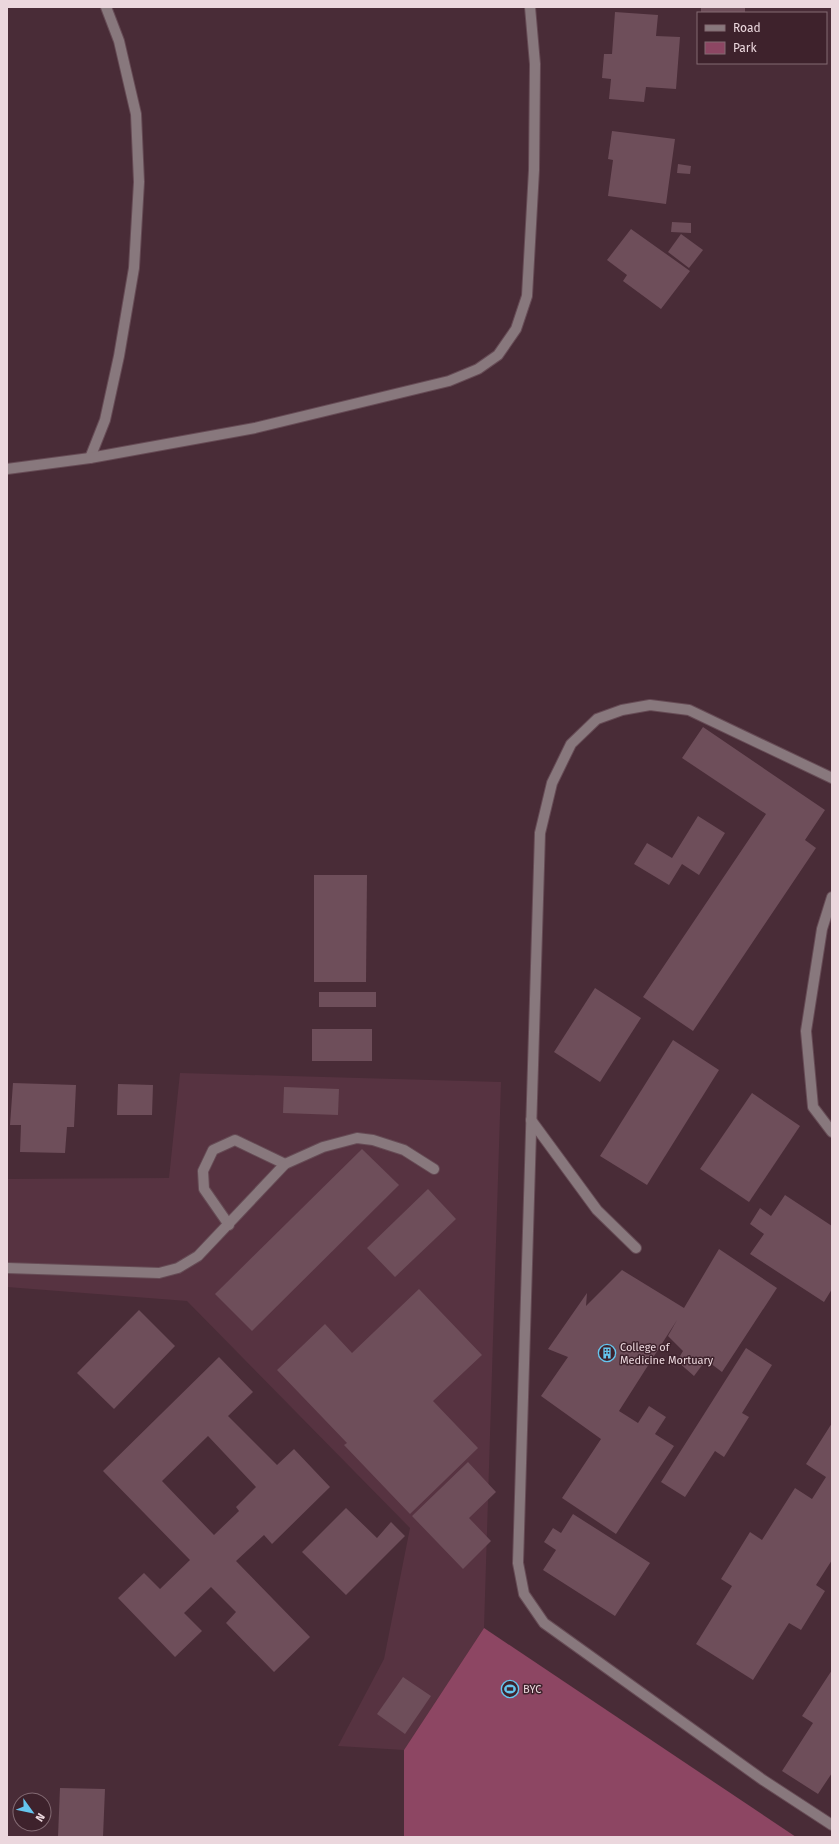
<svg xmlns="http://www.w3.org/2000/svg" width="839" height="1844" viewBox="0 0 839 1844" font-family="'Fira Sans',sans-serif">
<rect width="100%" height="100%" fill="#492c37"/>
<polygon fill="#573341" points="180,1073 501,1082 484,1628 404,1750 338,1746 384,1659 410,1528 187,1301 7,1287 7,1179 169,1178"/>
<polygon fill="#8d4663" points="484,1628 796,1837 404,1837 404,1750"/>
<g fill="#6e4e5a" fill-rule="evenodd">
<rect x="701" y="8" width="44" height="5"/>
<polygon points="615,12 658,15 656,36 680,37 676,89 646,87 644,102 609,99 611,79 602,78 604,54 612,54"/>
<polygon points="612,131 675,139 666,204 608,196 613,160 608,159"/>
<polygon points="678,164 691,166 690,174 677,173"/>
<polygon points="672,222 691,223 691,233 671,232"/>
<polygon points="631,229 690,271 661,309 623,281 627,275 607,260"/>
<polygon points="681,234 703,250 689,268 668,252"/>
<polygon points="703,727 825,810 805,840 816,848 693,1031 643,997 766,814 682,758"/>
<polygon points="698,816 725,833 699,875 682,864 669,885 634,864 647,843 672,858"/>
<polygon points="314,875 367,875 366,982 314,982"/>
<polygon points="595,988 641,1018 600,1082 554,1052"/>
<rect x="319" y="992" width="57" height="15"/>
<rect x="312" y="1029" width="60" height="32"/>
<polygon points="673,1040 719,1070 647,1185 600,1156"/>
<polygon points="13,1083 76,1085 74,1127 67,1127 65,1153 20,1152 21,1125 10,1125"/>
<polygon points="118,1084 153,1085 152,1115 117,1115"/>
<polygon points="284,1087 339,1089 338,1115 283,1113"/>
<polygon points="752,1093 800,1126 749,1202 700,1169"/>
<polygon points="362,1149 399,1185 252,1331 215,1294"/>
<polygon points="428,1189 456,1219 395,1277 367,1248"/>
<polygon points="785,1195 832,1226 832,1289 824,1302 750,1254 764,1234 750,1224 760,1208 771,1216"/>
<polygon points="719,1249 777,1288 722,1372 706,1360 694,1376 677,1361 683,1351 668,1336 677,1320 619,1411 638,1423 649,1406 666,1417 655,1434 674,1446 616,1534 562,1498 601,1439 541,1396 568,1357 548,1349 587,1293 586,1306 622,1270 684,1308"/>
<polygon points="419,1289 482,1355 433,1401 478,1448 410,1514 344,1445 347,1443 277,1370 325,1324 352,1353"/>
<polygon points="139,1310 175,1346 114,1409 77,1373"/>
<polygon points="746,1348 772,1365 742,1413 749,1417 724,1457 715,1451 685,1497 661,1482"/>
<path d="M219 1357 253 1392 228 1416 277 1465 294 1449 330 1487 272 1544 264 1535 236 1561 310 1637 274 1672 226 1623 236 1612 211 1587 184 1613 202 1631 175 1657 118 1598 144 1573 160 1589 190 1560 103 1471ZM208 1436 256 1487 236 1507 239 1511 214 1535 162 1481Z"/>
<polygon points="832,1423 832,1560 816,1585 825,1591 801,1630 789,1623 753,1680 696,1644 732,1586 721,1579 750,1532 762,1540 795,1488 812,1499 826,1477 806,1464"/>
<polygon points="468,1462 496,1492 469,1518 491,1541 463,1569 412,1516"/>
<polygon points="346,1508 377,1538 391,1522 405,1536 346,1595 302,1552"/>
<polygon points="573,1514 650,1563 615,1616 543,1570 556,1550 544,1542 553,1528 561,1533"/>
<polygon points="832,1670 832,1773 818,1794 782,1771 813,1723 802,1716"/>
<polygon points="403,1677 431,1696 405,1734 377,1714"/>
<polygon points="60,1788 105,1789 103,1837 58,1837"/>
</g>
<g fill="none" stroke-linecap="round" stroke-linejoin="round">
<defs>
<g id="minor">
<polyline points="90,458 105,420 119,356 134,268 139,182 136,114 119,41 106,7"/>
<polyline points="7,469 90,458 255,428 449,381 478,369 498,355 516,329 527,296 534,170 535,64 530,7"/>
<polyline points="832,778 689,710 650,705 622,710 597,719 571,744 552,783 540,833 518,1563 524,1594 544,1623 763,1780 832,1825"/>
<polyline points="832,897 822,929 806,1031 813,1107 832,1132"/>
<polyline points="531,1120 597,1210 636,1248"/>
<polyline points="229,1225 204,1189 203,1171 213,1150 235,1140 285,1164"/>
<polyline points="7,1268 159,1273 178,1268 198,1256 285,1164 323,1147 357,1138 373,1140 404,1150 434,1169"/>
</g>
</defs>
<use href="#minor" stroke="#664b55" stroke-width="12"/>
<use href="#minor" stroke="#88787d" stroke-width="10"/>
</g>
<defs>
<symbol id="building-ring" viewBox="-11 -11 22 22"><circle r="9.5" fill="#3e222c" stroke="#65c5ee" stroke-width="1.5"/><path d="M-4-6H4V6H1V3H-1V6H-4ZM-2.5-4.3h1.7v1.8h-1.7ZM.8-4.3h1.7v1.8H.8ZM-2.5-1h1.7V.8h-1.7ZM.8-1h1.7V.8H.8Z" fill="#65c5ee"/></symbol>
<symbol id="stadium-ring" viewBox="-11 -11 22 22"><circle r="9.5" fill="#3e222c" stroke="#65c5ee" stroke-width="1.5"/><path d="M0-5a6.5 5 0 1 0 0 10a6.5 5 0 1 0 0-10ZM-3.5-1.8h7v3.6h-7Z" fill="#65c5ee"/></symbol>
</defs>
<g fill-rule="evenodd">
<use href="#building-ring" x="597" y="1343" width="20" height="20"/>
<use href="#stadium-ring" x="500" y="1679" width="20" height="20"/>
</g>
<g text-anchor="middle" dominant-baseline="central" stroke-width="3" stroke-linejoin="round" paint-order="stroke">
<g font-size="11" fill="#ebd7dd" stroke="#3e222c" text-anchor="start">
<text x="620" y="1347">College of<tspan x="620" dy="13">Medicine Mortuary</tspan></text>
<text x="523" y="1689">BYC</text>
</g>
</g>
<rect width="839" height="1844" fill="none" stroke="#ebd7dd" stroke-width="16"/>
<rect x="697" y="12" width="130" height="52" fill="#3e222c" stroke="#836a73"/>
<rect x="705" y="25" width="20" height="6" fill="#88787d" stroke="#836a73"/>
<text x="733" y="32" font-size="12" fill="#ebd7dd">Road</text>
<rect x="705" y="42" width="20" height="12" fill="#8d4663" stroke="#836a73"/>
<text x="733" y="52" font-size="12" fill="#ebd7dd">Park</text>
<g transform="translate(32 1812) rotate(123)"><circle r="19" fill="#3e222c" stroke="#836a73"/>
<path d="M0-3L7 15L0 10L-7 15Z" fill="#65c5ee"/>
<text y="-6" font-size="11" font-weight="bold" text-anchor="middle" fill="#ebd7dd">N</text>
</g>
</svg>
